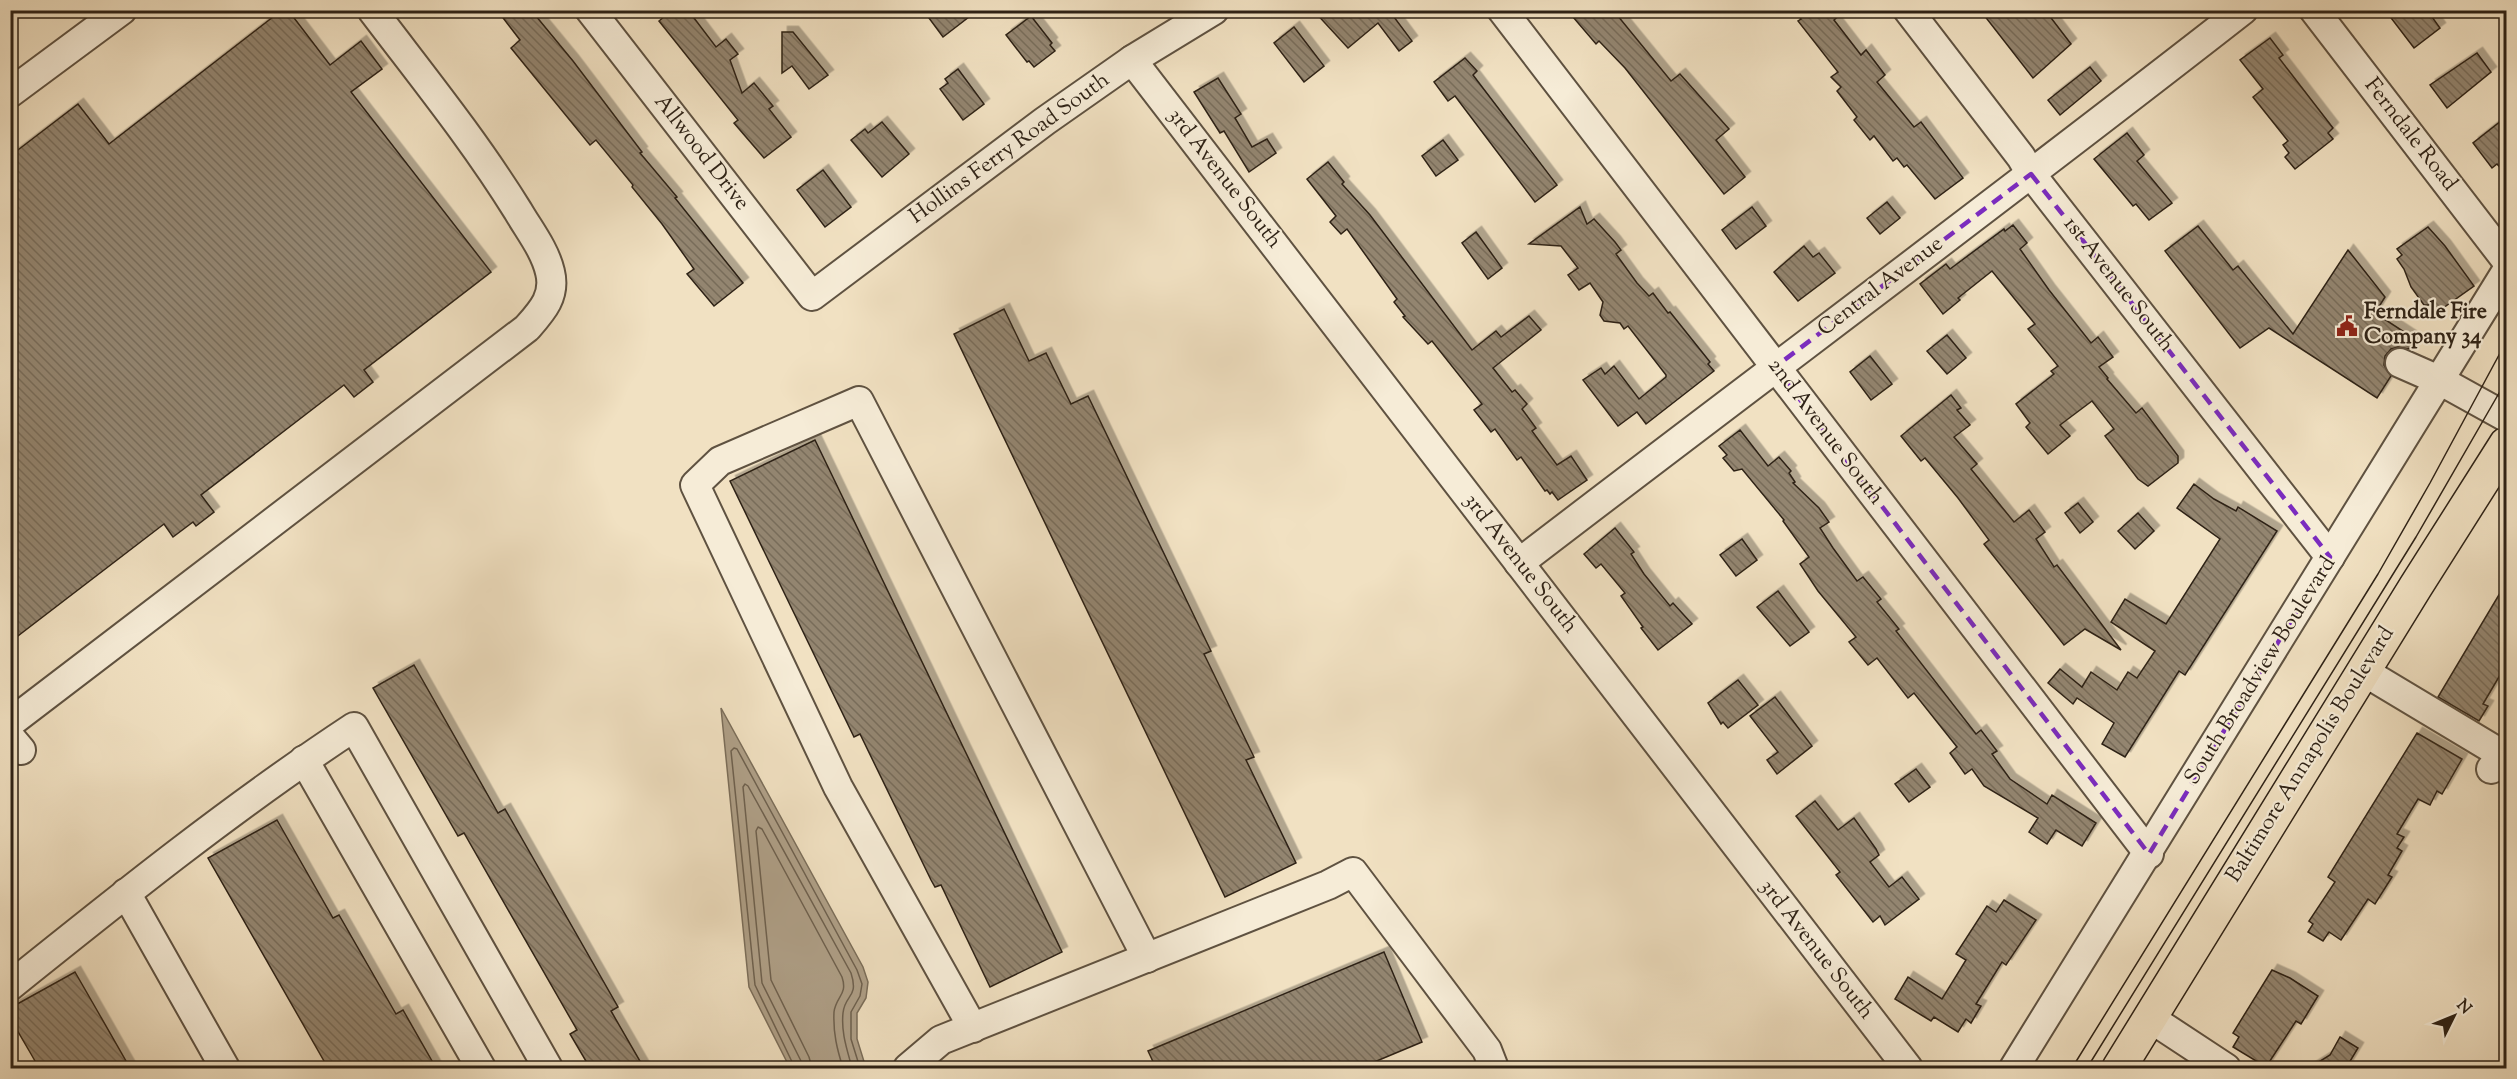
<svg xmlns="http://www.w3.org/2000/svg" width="2517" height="1079" viewBox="0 0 2517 1079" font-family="'Sorts Mill Goudy',serif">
<defs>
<pattern id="building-back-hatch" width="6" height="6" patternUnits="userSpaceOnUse" patternTransform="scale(1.5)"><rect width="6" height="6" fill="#93856f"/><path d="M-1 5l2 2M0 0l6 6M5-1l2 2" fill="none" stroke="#786c5a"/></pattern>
<filter id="shadow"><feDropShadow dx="5.5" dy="-5.5" stdDeviation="0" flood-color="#0004"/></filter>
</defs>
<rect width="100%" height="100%" fill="#f1e1c2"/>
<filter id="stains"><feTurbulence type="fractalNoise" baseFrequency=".00333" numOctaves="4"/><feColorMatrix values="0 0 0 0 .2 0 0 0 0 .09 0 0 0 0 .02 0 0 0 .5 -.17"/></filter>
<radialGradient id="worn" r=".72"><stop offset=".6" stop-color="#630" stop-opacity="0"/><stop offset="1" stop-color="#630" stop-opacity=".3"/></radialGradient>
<polygon fill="#afa088" stroke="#7b6e5a" stroke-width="1.5" points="721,708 863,967 868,982 866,998 857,1013 857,1039 866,1068 790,1068 749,987"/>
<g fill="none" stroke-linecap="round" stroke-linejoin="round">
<g stroke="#6e614f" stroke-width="1.5">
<polyline points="795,1068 755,985 731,751 734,748 737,749 857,970 862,984 860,996 851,1012 851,1039 860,1068"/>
<path d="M802 1068 801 1061 762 983 743 787 745 784 748 786 851 973C859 998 845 994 843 1013 841 1033 847 1049 852 1068"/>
<path d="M812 1068 809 1057 771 980 756 831 758 827 762 829 842 977C848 995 836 996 834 1012 833 1033 837 1049 843 1068"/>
</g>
</g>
<g fill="url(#building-back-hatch)" stroke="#2e2216" stroke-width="1.5" filter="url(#shadow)">
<polygon points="282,10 288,10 330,65 361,41 382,69 351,92 491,272 364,370 373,382 354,397 344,385 201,495 214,512 196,526 193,522 173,537 164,524 10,642 10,156 78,104 109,144"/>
<polygon points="497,10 531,10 573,61 642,152 640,153 677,197 675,198 743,283 714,306 687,274 694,269 662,224 632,187 633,185 596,140 590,145 511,48 520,40"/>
<polygon points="672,10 688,10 716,47 726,39 738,54 730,60 742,93 754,83 773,106 769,109 791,137 764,158 734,123 738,120 659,21"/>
<polygon points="923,10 978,10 943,37"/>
<polygon points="1313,10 1394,10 1391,13 1412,41 1399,51 1378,23 1348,48"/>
<polygon points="1567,10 1613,10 1671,81 1680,74 1729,129 1716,140 1745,177 1724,194 1625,68 1599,41 1596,44"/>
<polygon points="1794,10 1846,10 1834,20 1861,55 1866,50 1885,75 1877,82 1914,127 1921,122 1963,178 1935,199 1907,165 1904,167 1897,158 1893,161 1874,136 1870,140 1854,120 1857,117 1837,91 1841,87 1831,77 1838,72 1798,21 1801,19"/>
<polygon points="1980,10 2045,10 2071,44 2033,78"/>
<polygon points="2385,10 2427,10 2440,28 2414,48"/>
<polygon points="1031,16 1052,43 1050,45 1055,51 1034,67 1029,61 1027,62 1006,35"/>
<polygon points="1294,27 1324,66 1304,82 1274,43"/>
<polygon points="782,32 793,32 828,75 809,89 792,66 782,73"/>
<polygon points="2270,38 2283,55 2279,58 2333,128 2328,133 2333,139 2295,169 2285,157 2289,153 2283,145 2288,141 2253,97 2263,89 2240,60"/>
<polygon points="2477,53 2491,72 2447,108 2430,85"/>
<polygon points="1465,58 1477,71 1473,75 1557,185 1535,202 1455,96 1448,101 1434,82"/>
<polygon points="2090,67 2101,81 2060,115 2048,100"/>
<polygon points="958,69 984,104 963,120 940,89 948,83 945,79"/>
<polygon points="1218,78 1241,114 1235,118 1252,147 1267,139 1276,153 1249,172 1224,131 1220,133 1194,92"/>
<polygon points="2506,117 2506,174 2497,164 2492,168 2473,143"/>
<polygon points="882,122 909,154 882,177 851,140 865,129 868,133"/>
<polygon points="2127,133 2144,155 2137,161 2172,203 2149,220 2136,204 2133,206 2094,159"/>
<polygon points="1443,140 1458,160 1436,176 1422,156"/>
<polygon points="1328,162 1344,182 1342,184 1370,215 1472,350 1496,331 1501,337 1529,316 1541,330 1493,368 1512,392 1515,390 1527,404 1522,409 1536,428 1532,431 1557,465 1571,456 1587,480 1558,500 1552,492 1550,494 1547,490 1545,491 1521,457 1517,460 1495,429 1491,432 1474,410 1482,404 1432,341 1428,344 1403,317 1405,316 1394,302 1397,299 1347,229 1341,234 1330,222 1336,216 1307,179"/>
<polygon points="823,170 851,207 825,227 797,190"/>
<polygon points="1887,202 1900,218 1880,234 1867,218"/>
<polygon points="1580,207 1587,224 1594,219 1615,242 1621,250 1616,254 1637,283 1649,296 1653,293 1668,313 1670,312 1710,362 1708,364 1714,371 1646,424 1637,412 1618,426 1583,380 1601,368 1605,374 1614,366 1639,399 1666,377 1666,375 1628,326 1624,329 1620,323 1604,321 1600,315 1603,302 1590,283 1579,290 1568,275 1578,268 1561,246 1529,244"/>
<polygon points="1752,207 1766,226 1736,249 1722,230"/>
<polygon points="2013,225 2027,243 2020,249 2049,290 2091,343 2098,337 2113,357 2099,367 2108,378 2107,379 2136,413 2142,408 2178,456 2178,463 2148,486 2138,479 2105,436 2114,429 2092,401 2060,425 2070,436 2048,454 2026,427 2030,423 2016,404 2054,374 2051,371 2058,366 2028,329 2035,324 1992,271 1958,298 1960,300 1943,314 1920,284 1946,264 1950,269 2004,229 2005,231"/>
<polygon points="2198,226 2233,270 2238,266 2293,334 2348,250 2385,297 2375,313 2415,339 2409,349 2398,347 2391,349 2385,356 2384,365 2391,376 2377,398 2269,328 2240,348 2165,251"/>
<polygon points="2428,227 2445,246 2474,286 2436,313 2430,305 2424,305 2411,287 2404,269 2397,259 2402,255 2397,249"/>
<polygon points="1476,232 1502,268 1488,279 1462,243"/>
<polygon points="1804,246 1813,257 1819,253 1835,273 1798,301 1774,272"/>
<polygon points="1004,309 1029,361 1046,353 1071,404 1088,396 1211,651 1204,654 1254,757 1246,760 1296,863 1225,897 954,334"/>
<polygon points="1947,335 1966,358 1947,374 1927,351"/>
<polygon points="1870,356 1892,384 1871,400 1850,372"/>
<polygon points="1951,395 1961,408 1957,410 1970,425 1954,437 1977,464 1971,469 2014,522 2029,510 2045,532 2036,539 2054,567 2057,565 2121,650 2085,629 2064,645 1984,544 1989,540 1958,498 1925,458 1921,461 1901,436"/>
<polygon points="1740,430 1768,466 1779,457 1791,471 1789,473 1795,482 1793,483 1819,508 1829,522 1820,528 1833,548 1857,581 1863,577 1881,599 1877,602 1899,629 1896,631 1976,734 1981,730 1997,751 1992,754 2010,779 2047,804 2052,795 2096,823 2082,846 2056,830 2047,844 2029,832 2038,818 1984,786 1972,769 1965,774 1950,753 1957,747 1914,693 1908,698 1877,658 1868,665 1849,642 1856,637 1818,591 1800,564 1809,557 1783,521 1784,520 1742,469 1734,471 1723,458 1727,455 1719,446"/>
<polygon points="815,440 1062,952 990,987 941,885 935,887 931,880 860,734 854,737 730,481"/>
<polygon points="2194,484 2214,499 2236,511 2238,507 2277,531 2185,675 2179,671 2125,757 2102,744 2114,723 2077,698 2073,704 2048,683 2060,669 2082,687 2091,672 2117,690 2128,672 2137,678 2155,651 2111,622 2125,599 2166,624 2220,539 2177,508"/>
<polygon points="2078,503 2093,522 2080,533 2065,513"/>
<polygon points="2138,513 2154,531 2135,549 2118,531"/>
<polygon points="1615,528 1634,552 1631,554 1644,574 1670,606 1673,603 1692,624 1658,650 1641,628 1643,627 1621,596 1625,593 1601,564 1596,568 1584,554"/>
<polygon points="1742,539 1757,560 1736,576 1720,555"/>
<polygon points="2506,583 2506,665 2483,704 2488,706 2479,721 2438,697"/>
<polygon points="1778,591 1809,632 1790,646 1757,607"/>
<polygon points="414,665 498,813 505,809 618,1007 611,1011 644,1068 590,1068 570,1034 577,1030 464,833 458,836 373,688"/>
<polygon points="1738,680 1758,705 1728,728 1723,722 1721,724 1708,703"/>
<polygon points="1775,697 1812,746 1777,774 1767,760 1778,752 1750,716"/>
<polygon points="2417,733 2462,759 2442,794 2437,791 2430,805 2418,799 2397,834 2404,837 2397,848 2402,851 2388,875 2392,877 2375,904 2368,899 2341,940 2329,932 2323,941 2308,932 2313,924 2309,921 2335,882 2328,877"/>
<polygon points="1916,769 1930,787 1909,802 1895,784"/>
<polygon points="1815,801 1838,830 1854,818 1876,849 1879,855 1870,862 1889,887 1902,877 1919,899 1885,925 1880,916 1873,922 1836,875 1840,872 1796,816"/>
<polygon points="277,820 333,918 339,915 396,1014 403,1010 436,1068 328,1068 208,858"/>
<polygon points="2004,900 2036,920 2006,965 2002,962 1976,1004 1981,1006 1971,1023 1966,1019 1958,1032 1934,1017 1931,1021 1895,999 1908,977 1942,999 1966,960 1956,954 1987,906 1996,912"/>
<polygon points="1384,952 1422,1042 1360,1068 1156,1068 1148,1051"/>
<polygon points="2272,970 2290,978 2318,996 2301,1024 2296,1021 2266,1067 2233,1047 2239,1037 2233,1033"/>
<polygon points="75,972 98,1012 130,1068 39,1068 31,1054 10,1018 10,1008"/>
<polygon points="2340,1037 2358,1048 2346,1068 2309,1068 2330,1055"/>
</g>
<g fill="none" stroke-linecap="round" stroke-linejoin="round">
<defs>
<g id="minor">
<polyline points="590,10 812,296 1045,121 1132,60 1214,10"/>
<polyline points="1502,10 2149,854"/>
<polyline points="1908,10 2021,157 2031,174 2330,557"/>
<polyline points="2314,10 2506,260"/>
<polyline points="1132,60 1908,1068"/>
<polyline points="10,93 122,10"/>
<polyline points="2400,363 2441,381 2506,417"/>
<path d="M1519 563C1760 378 2004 197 2243 10"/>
<polyline points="2363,671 2493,749 2497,761 2491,769"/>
<path d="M10 723 527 328C542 311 556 296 550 272 545 250 529 230 518 211 474 140 422 76 372 10"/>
<polyline points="10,737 21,750"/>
<polyline points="304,760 481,1068"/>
<polyline points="126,893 225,1068"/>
<path d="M10 986C122 896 234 806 354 727L548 1068"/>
<polyline points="2150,1018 2226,1068"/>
<polyline points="973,1028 838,787 695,485 720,461 859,401 1147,958"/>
<polyline points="908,1068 941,1040 1328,885 1353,872 1487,1050 1494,1068"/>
<polyline points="2014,1068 2506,272"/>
</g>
<polyline id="major" points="2119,1068 2416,586 2506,444"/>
</defs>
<use href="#minor" stroke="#5f5241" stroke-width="32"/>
<use href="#major" stroke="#2e2216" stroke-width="36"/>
<use href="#minor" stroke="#f6ecd7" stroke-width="28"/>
<use href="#major" stroke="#f1e1c2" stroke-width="33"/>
<g stroke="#2e2216" stroke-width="1.5">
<polyline points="2072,1068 2378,574 2430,483 2506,342"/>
<polyline points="2087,1068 2416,537 2506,381"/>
</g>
</g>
<path fill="none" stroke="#7b2cbf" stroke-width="4.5" stroke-dasharray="12 8" stroke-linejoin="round" d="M2031 174 2330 557 2149 854 1775 367Z"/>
<defs>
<symbol id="civic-bare" viewBox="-9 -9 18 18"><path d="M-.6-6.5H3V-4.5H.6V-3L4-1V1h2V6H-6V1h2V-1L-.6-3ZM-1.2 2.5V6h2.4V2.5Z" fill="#8f2418" stroke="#f6ecd7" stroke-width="2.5" paint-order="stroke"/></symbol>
</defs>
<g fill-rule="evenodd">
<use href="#civic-bare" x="2332" y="311" width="30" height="30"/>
</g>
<g text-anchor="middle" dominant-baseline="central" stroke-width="4.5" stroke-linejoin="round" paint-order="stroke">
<g font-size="22" fill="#2e2216" stroke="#f6ecd7">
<text transform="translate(2410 135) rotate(52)">Ferndale Road</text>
<text transform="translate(1010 149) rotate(-36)">Hollins Ferry Road South</text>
<text transform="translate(701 153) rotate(52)">Allwood Drive</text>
<text transform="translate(1224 179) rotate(52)">3rd Avenue South</text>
<text transform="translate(2118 285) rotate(52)">1st Avenue South</text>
<text transform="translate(1881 287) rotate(-37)">Central Avenue</text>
<text transform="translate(1825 432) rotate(53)">2nd Avenue South</text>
<text transform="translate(1520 564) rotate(52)">3rd Avenue South</text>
<text transform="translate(2261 671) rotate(-58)">South Broadview Boulevard</text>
<text transform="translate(2311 755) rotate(-58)">Baltimore Annapolis Boulevard</text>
<text transform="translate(1816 950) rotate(52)">3rd Avenue South</text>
</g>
<g font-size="22" font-weight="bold" fill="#2e2216" stroke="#f6ecd7" text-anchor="start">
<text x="2364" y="313">Ferndale Fire<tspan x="2364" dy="25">Company 34</tspan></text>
</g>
</g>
<rect width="2517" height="1079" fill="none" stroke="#f1e1c2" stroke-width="36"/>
<rect x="12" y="12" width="2493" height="1055" fill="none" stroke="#2e2216" stroke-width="3"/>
<rect x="18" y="18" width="2481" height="1043" fill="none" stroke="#2e2216" stroke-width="1.5"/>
<g transform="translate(2454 1016) rotate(47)" stroke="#f6ecd7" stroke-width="4.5" paint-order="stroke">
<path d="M0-4.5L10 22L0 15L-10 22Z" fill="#2e2216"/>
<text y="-9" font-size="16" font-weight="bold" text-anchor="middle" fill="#2e2216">N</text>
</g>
<rect width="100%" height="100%" filter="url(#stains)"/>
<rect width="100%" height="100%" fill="url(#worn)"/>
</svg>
